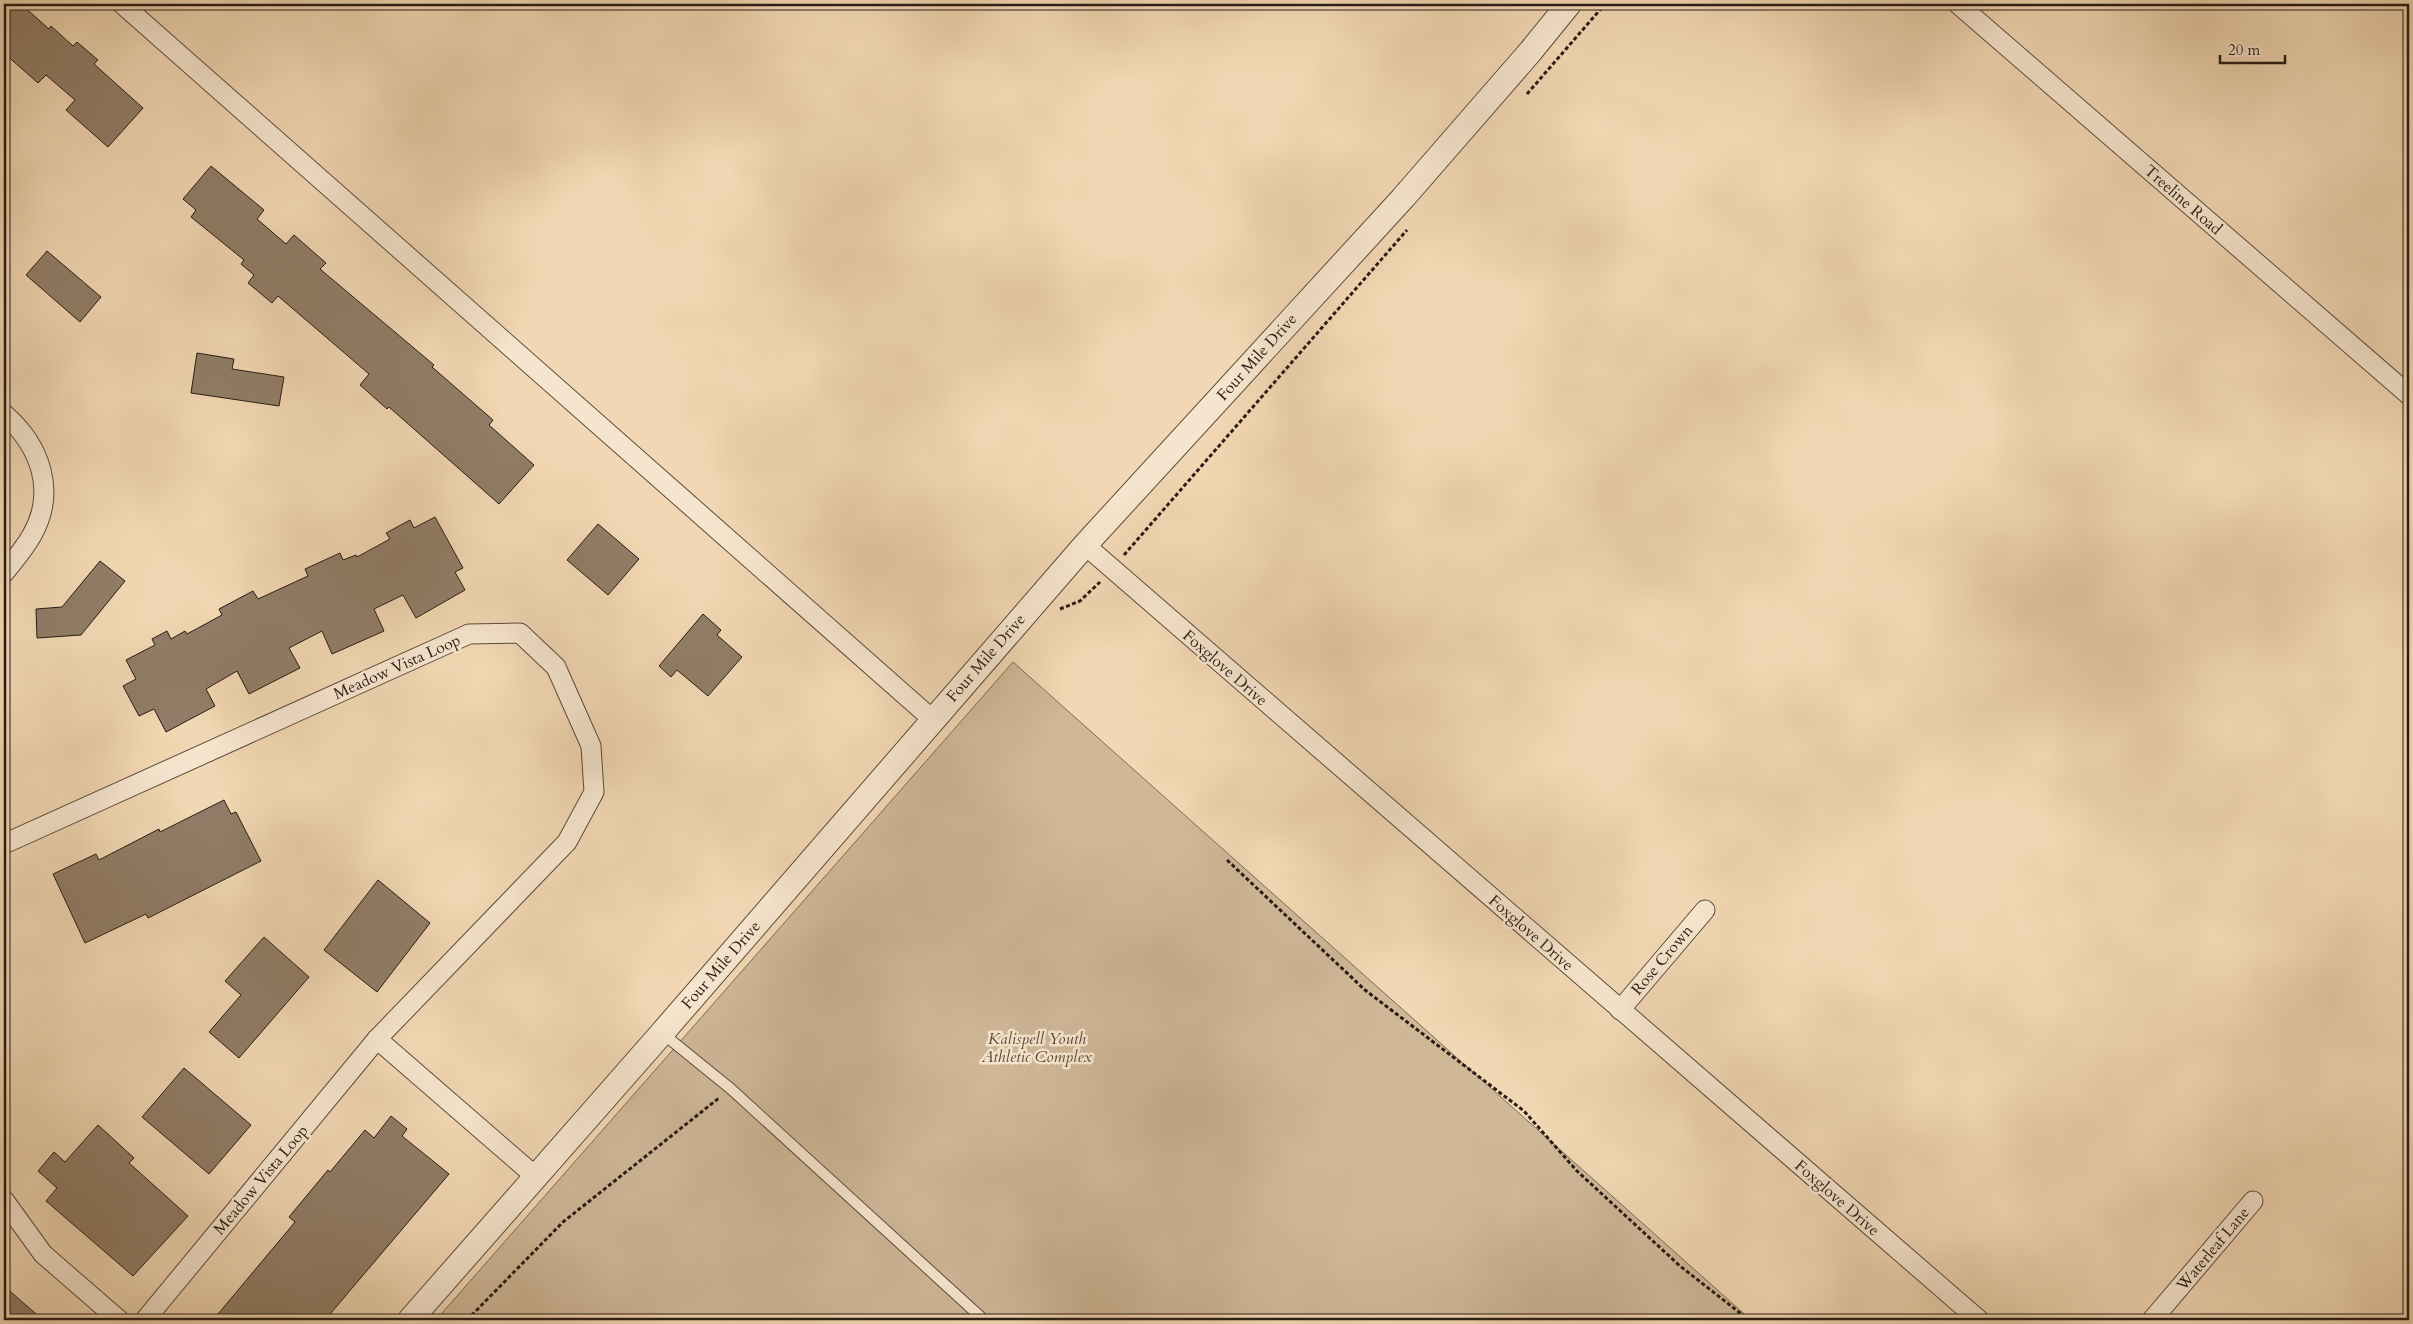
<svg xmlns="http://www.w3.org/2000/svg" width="2413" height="1324" viewBox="0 0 2413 1324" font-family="Cardo,serif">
<rect width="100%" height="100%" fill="#f1d7b3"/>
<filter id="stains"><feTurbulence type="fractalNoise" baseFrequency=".004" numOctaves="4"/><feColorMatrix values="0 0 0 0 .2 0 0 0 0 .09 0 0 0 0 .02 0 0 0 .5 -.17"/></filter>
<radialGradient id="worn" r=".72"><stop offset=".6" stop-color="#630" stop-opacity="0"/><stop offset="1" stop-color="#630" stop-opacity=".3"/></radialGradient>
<polygon fill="#cfb798" stroke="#7c6a56" points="1013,662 1751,1320 436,1320"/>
<g fill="#917d67" stroke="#281c15">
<polygon points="4,4 21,4 49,29 51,26 73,46 77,42 98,60 94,64 143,108 108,147 66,110 75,100 46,75 38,83 4,53"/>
<polygon points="211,166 264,210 257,219 286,244 294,235 326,263 320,269 434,365 432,367 493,420 489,425 534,465 499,504 389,407 387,409 360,385 369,374 278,296 272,303 248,283 254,275 241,264 244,260 191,217 196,210 183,199"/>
<polygon points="47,251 101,297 80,322 26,275"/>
<polygon points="197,353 234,359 232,369 284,377 279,406 191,393"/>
<polygon points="435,517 463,568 455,572 465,590 416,618 403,595 374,609 384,631 332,654 322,631 289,648 300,668 249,694 237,671 206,689 215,706 166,732 154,709 139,716 123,686 136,679 126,660 155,645 152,639 167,631 171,639 185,631 187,634 222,615 219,609 253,591 258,599 308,576 305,569 340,553 343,560 356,555 357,557 390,539 386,533 410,520 414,528"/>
<polygon points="598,524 639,559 608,595 567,560"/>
<polygon points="100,561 125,581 81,635 37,638 36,609 62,607"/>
<polygon points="703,614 721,630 717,635 742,657 708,696 677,670 671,677 659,666"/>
<polygon points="224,800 231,814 236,812 261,861 148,918 146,914 85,943 53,874 96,854 99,860 159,829 160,832"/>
<polygon points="378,880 430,923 377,992 324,950"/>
<polygon points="264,937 309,977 239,1058 209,1032 241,995 225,981"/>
<polygon points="184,1068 251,1125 209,1174 142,1117"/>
<polygon points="391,1116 407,1129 402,1136 449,1174 325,1320 213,1320 295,1222 289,1217 328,1170 330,1172 365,1130 374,1138"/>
<polygon points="98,1125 134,1158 129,1163 188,1216 133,1276 46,1201 57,1188 38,1171 54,1152 65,1162"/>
<polygon points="4,1286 43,1320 4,1320"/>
</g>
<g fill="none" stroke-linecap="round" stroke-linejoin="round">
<defs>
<polyline id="service" points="662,1033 731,1089 984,1320"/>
<g id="minor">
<polyline points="122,4 932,719"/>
<polyline points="1958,4 2409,395"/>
<path d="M4 414C40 445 57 491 32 535 24 549 14 561 4 573"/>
<polyline points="1085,545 1979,1320"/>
<polyline points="4,844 469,634 520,633 556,667 591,746 594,792 567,842 377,1039 145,1320"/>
<polyline points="1620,1010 1705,910"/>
<polyline points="377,1039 536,1177"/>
<polyline points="4,1200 43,1254 119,1320"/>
<polyline points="2152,1320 2253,1201"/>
</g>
<polyline id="tertiary" points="410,1320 662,1033 1085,545 1403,198 1530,52 1569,4"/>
</defs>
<use href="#service" stroke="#5a4b3c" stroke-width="12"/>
<use href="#minor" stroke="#5a4b3c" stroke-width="21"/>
<use href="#tertiary" stroke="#5a4b3c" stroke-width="26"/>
<g stroke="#281c15" stroke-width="3" stroke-dasharray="4 2.5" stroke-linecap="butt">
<polyline points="1527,94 1605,4"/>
<polyline points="1124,555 1407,230"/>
<polyline points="1060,609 1080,601 1100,582"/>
<polyline points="1227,860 1365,990 1524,1111 1577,1171 1680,1266 1749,1320"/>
<polyline points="467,1320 563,1222 719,1098"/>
</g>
<use href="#service" stroke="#f6e5ce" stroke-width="10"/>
<use href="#minor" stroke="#f6e5ce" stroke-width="19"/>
<use href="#tertiary" stroke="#f6e5ce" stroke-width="24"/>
</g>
<g text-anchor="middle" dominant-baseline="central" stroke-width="5" stroke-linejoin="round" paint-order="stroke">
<g font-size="16" fill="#281c15" stroke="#f6e5ce">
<text transform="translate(2183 200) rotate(41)">Treeline Road</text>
<text transform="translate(1257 357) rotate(-48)">Four Mile Drive</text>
<text transform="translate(986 658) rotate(-49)">Four Mile Drive</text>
<text transform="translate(397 667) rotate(-24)">Meadow Vista Loop</text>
<text transform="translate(1225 668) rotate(41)">Foxglove Drive</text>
<text transform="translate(1531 933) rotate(41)">Foxglove Drive</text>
<text transform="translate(1662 960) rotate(-50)">Rose Crown</text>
<text transform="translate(721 965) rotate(-49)">Four Mile Drive</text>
<text transform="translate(261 1180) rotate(-50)">Meadow Vista Loop</text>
<text transform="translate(1837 1198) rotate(41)">Foxglove Drive</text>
<text transform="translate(2213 1249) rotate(-50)">Waterleaf Lane</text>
</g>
<g font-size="16" font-style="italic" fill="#5a4a3c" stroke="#f6e5ce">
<text x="1037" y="1039">Kalispell Youth<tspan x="1037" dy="18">Athletic Complex</tspan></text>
</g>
</g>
<rect width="2413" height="1324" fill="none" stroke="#f1d7b3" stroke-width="20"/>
<rect x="5" y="5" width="2403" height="1314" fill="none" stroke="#281c15" stroke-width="2.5"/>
<rect x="10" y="10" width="2393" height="1304" fill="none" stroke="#281c15"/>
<path d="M2220 55v8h65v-8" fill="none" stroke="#281c15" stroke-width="2.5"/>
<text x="2228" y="55" font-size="15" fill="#281c15" stroke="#f6e5ce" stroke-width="4" paint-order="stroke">20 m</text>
<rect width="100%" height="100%" filter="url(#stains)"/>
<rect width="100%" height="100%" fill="url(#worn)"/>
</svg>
